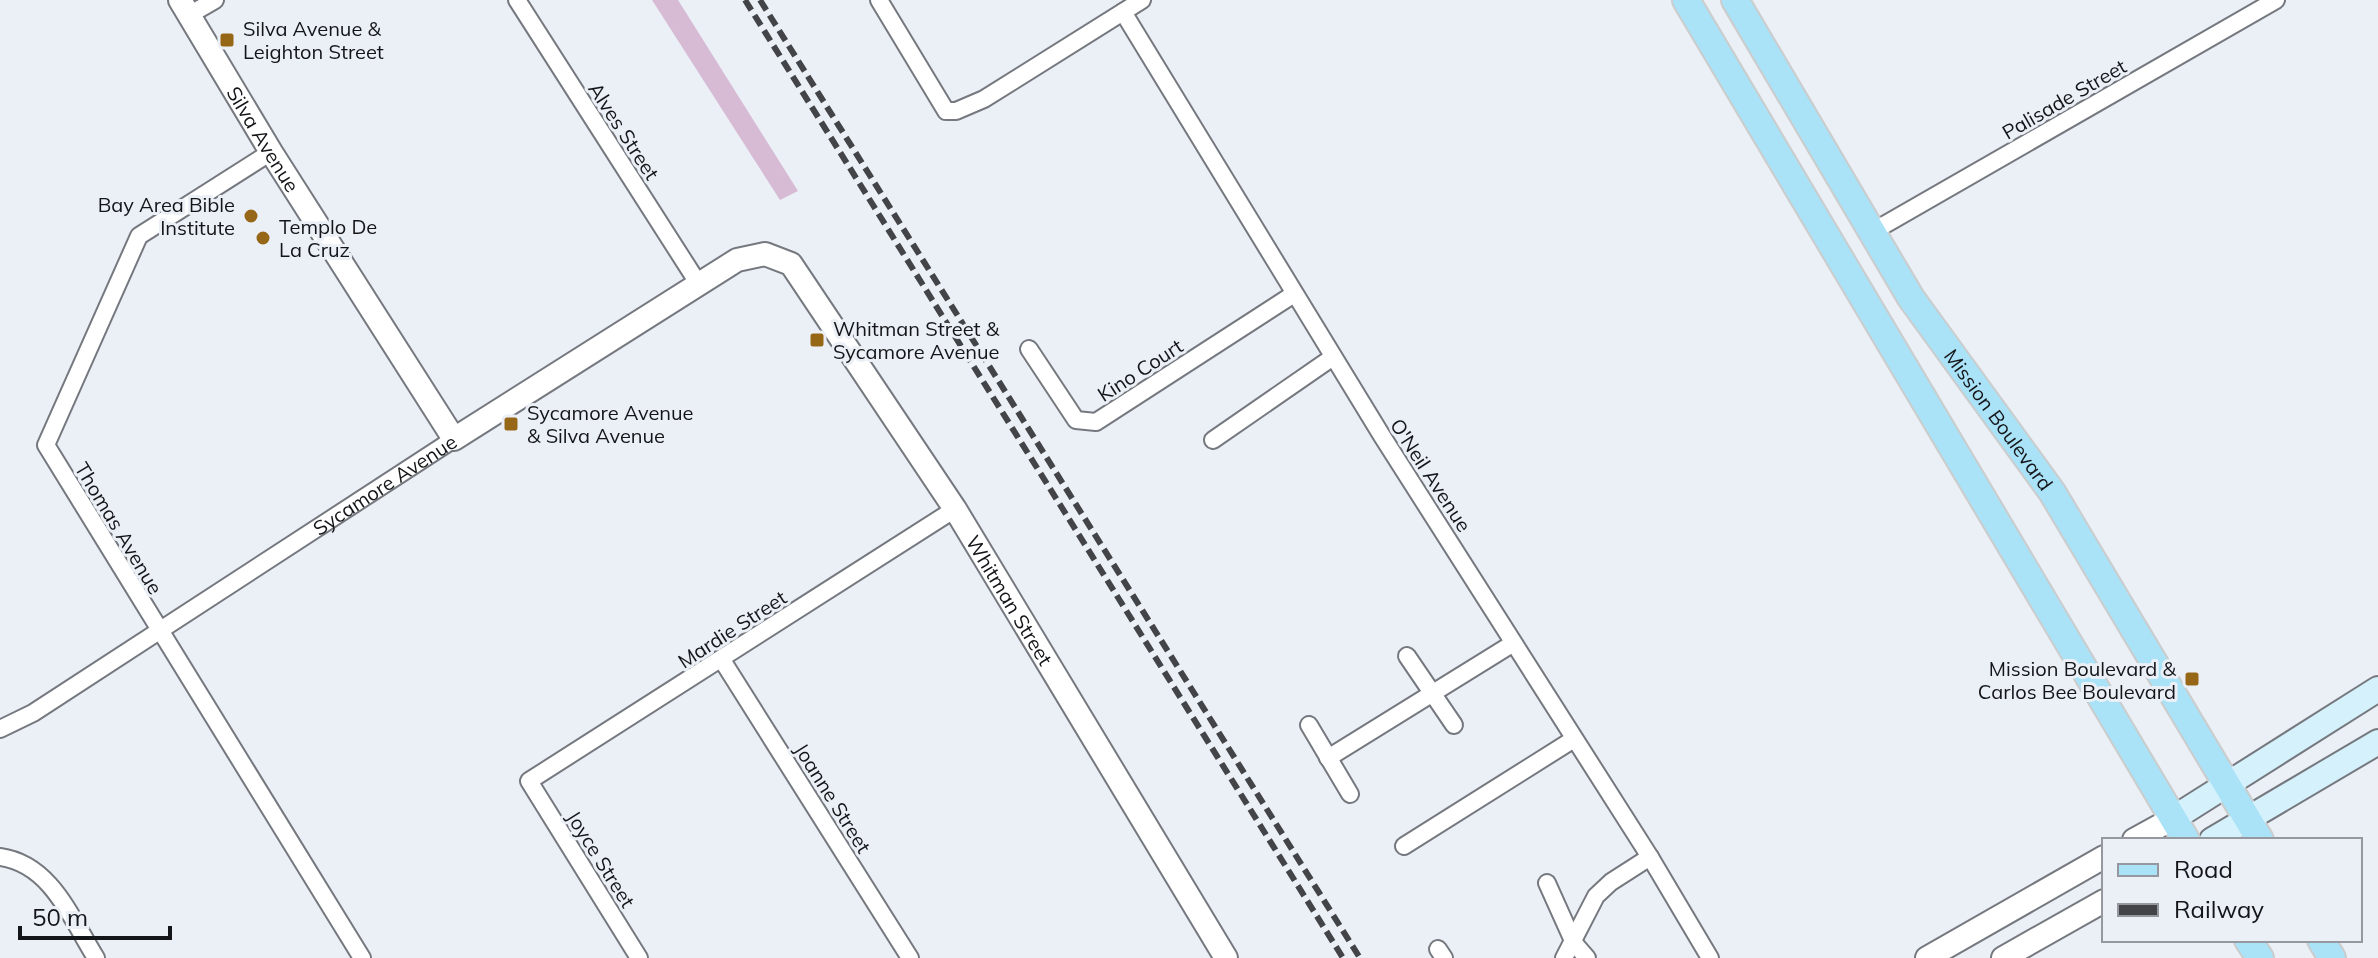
<svg xmlns="http://www.w3.org/2000/svg" width="2378" height="958" viewBox="0 0 2378 958" font-family="Mulish,sans-serif">
<rect width="100%" height="100%" fill="#ebf0f7"/>
<polygon fill="#d7bad4" points="652,0 678,0 798,191 780,200"/>
<g fill="none" stroke-linecap="round" stroke-linejoin="round">
<defs>
<g id="minor">
<polyline points="517,0 698,283"/>
<polyline points="879,0 946,111 956,111 984,99 1142,0"/>
<polyline points="1123,12 1382,436 1650,857 1710,958"/>
<polyline points="189,15 215,0"/>
<polyline points="271,152 139,236 46,445 362,958"/>
<polyline points="1872,232 2276,0"/>
<polyline points="1029,349 1076,420 1096,422 1294,294"/>
<polyline points="1213,440 1333,357"/>
<polyline points="1407,656 1454,725"/>
<polyline points="722,660 910,958"/>
<polyline points="1309,725 1350,794"/>
<path id="s1" d="M0 729 33 713 454 439"/>
<polyline points="1328,758 1512,644"/>
<polyline points="1404,846 1574,739"/>
<path d="M0 857C51 864 71 918 96 958"/>
<polyline points="1547,883 1574,943 1587,958"/>
<polyline points="1438,949 1444,958"/>
<polyline points="639,958 529,781 955,509"/>
<polyline points="1564,958 1596,896 1611,882 1650,857"/>
</g>
<g id="tertiary">
<path id="s2" d="M180 0 271 152 454 439 737 260 765 254 791 264 955 509 1226 958"/>
<polyline points="2134,840 2174,818"/>
<polyline points="1927,958 2104,857"/>
<polyline points="2003,958 2104,901"/>
</g>
<g id="secondary">
<polyline points="2174,818 2378,689"/>
<polyline points="2212,840 2378,742"/>
</g>
<g id="primary">
<polyline points="1686,0 2186,840"/>
<path id="s3" d="M1735 0 1911 298 2052 492 2260 840"/>
<polyline points="2248,940 2260,958"/>
<polyline points="2321,940 2332,958"/>
</g>
</defs>
<use href="#minor" stroke="#75797f" stroke-width="20"/>
<use href="#tertiary" stroke="#75797f" stroke-width="26"/>
<use href="#secondary" stroke="#75797f" stroke-width="28"/>
<use href="#primary" stroke="#cbcccc" stroke-width="30"/>
<use href="#minor" stroke="#fff" stroke-width="16"/>
<use href="#tertiary" stroke="#fff" stroke-width="22"/>
<use href="#secondary" stroke="#d5f1fb" stroke-width="24"/>
<use href="#primary" stroke="#aae2f7" stroke-width="26"/>
<g stroke="#424448" stroke-width="6" stroke-dasharray="12 6" stroke-linecap="butt">
<polyline points="745,0 1343,958"/>
<polyline points="760,0 1360,958"/>
</g>
</g>
<g fill="#976718" stroke="#ebf0f7" stroke-width="3">
<rect x="219" y="32" width="16" height="16" rx="4"/>
<circle cx="251" cy="216" r="8"/>
<circle cx="263" cy="238" r="8"/>
<rect x="809" y="332" width="16" height="16" rx="4"/>
<rect x="503" y="416" width="16" height="16" rx="4"/>
<rect x="2184" y="671" width="16" height="16" rx="4"/>
</g>
<g text-anchor="middle" dominant-baseline="central" stroke-width="6" stroke-linejoin="round" paint-order="stroke">
<g font-size="20" fill="#141518" stroke="#ebf0f7" text-anchor="start">
<text x="243" y="28">Silva Avenue &amp;<tspan x="243" dy="23">Leighton Street</tspan></text>
<text x="235" y="204" text-anchor="end">Bay Area Bible<tspan x="235" dy="23">Institute</tspan></text>
<text x="279" y="226">Templo De<tspan x="279" dy="23">La Cruz</tspan></text>
<text x="833" y="328">Whitman Street &amp;<tspan x="833" dy="23">Sycamore Avenue</tspan></text>
<text x="527" y="412">Sycamore Avenue<tspan x="527" dy="23">&amp; Silva Avenue</tspan></text>
<text x="2176" y="668" text-anchor="end">Mission Boulevard &amp;<tspan x="2176" dy="23">Carlos Bee Boulevard</tspan></text>
</g>
<g font-size="20" fill="#141518" stroke="#ebf0f7">
<text transform="translate(2064 99) rotate(-30)">Palisade Street</text>
<text transform="translate(624 131) rotate(57)">Alves Street</text>
<text stroke="none"><textPath href="#s2" startOffset="162">Silva Avenue</textPath></text>
<text transform="translate(1140 370) rotate(-33)">Kino Court</text>
<text stroke="none"><textPath href="#s3" startOffset="496">Mission Boulevard</textPath></text>
<text transform="translate(1431 475) rotate(57)">O'Neil Avenue</text>
<text stroke="none"><textPath href="#s1" startOffset="456">Sycamore Avenue</textPath></text>
<text transform="translate(119 528) rotate(59)">Thomas Avenue</text>
<text stroke="none"><textPath href="#s2" startOffset="1310">Whitman Street</textPath></text>
<text transform="translate(732 629) rotate(-33)">Mardie Street</text>
<text transform="translate(833 798) rotate(58)">Joanne Street</text>
<text transform="translate(601 859) rotate(58)">Joyce Street</text>
</g>
</g>
<rect x="2102" y="838" width="260" height="104" fill="#ebf0f7" stroke="#95989e" stroke-width="2"/>
<rect x="2118" y="864" width="40" height="12" fill="#aae2f7" stroke="#95989e" stroke-width="2"/>
<text x="2174" y="878" font-size="24" fill="#141518">Road</text>
<rect x="2118" y="904" width="40" height="12" fill="#424448" stroke="#95989e" stroke-width="2"/>
<text x="2174" y="918" font-size="24" fill="#141518">Railway</text>
<path d="M20 926v12h150v-12" fill="none" stroke="#141518" stroke-width="4"/>
<text x="32" y="926" font-size="24" fill="#141518" stroke="#ebf0f7" stroke-width="6" paint-order="stroke">50 m</text>
</svg>
